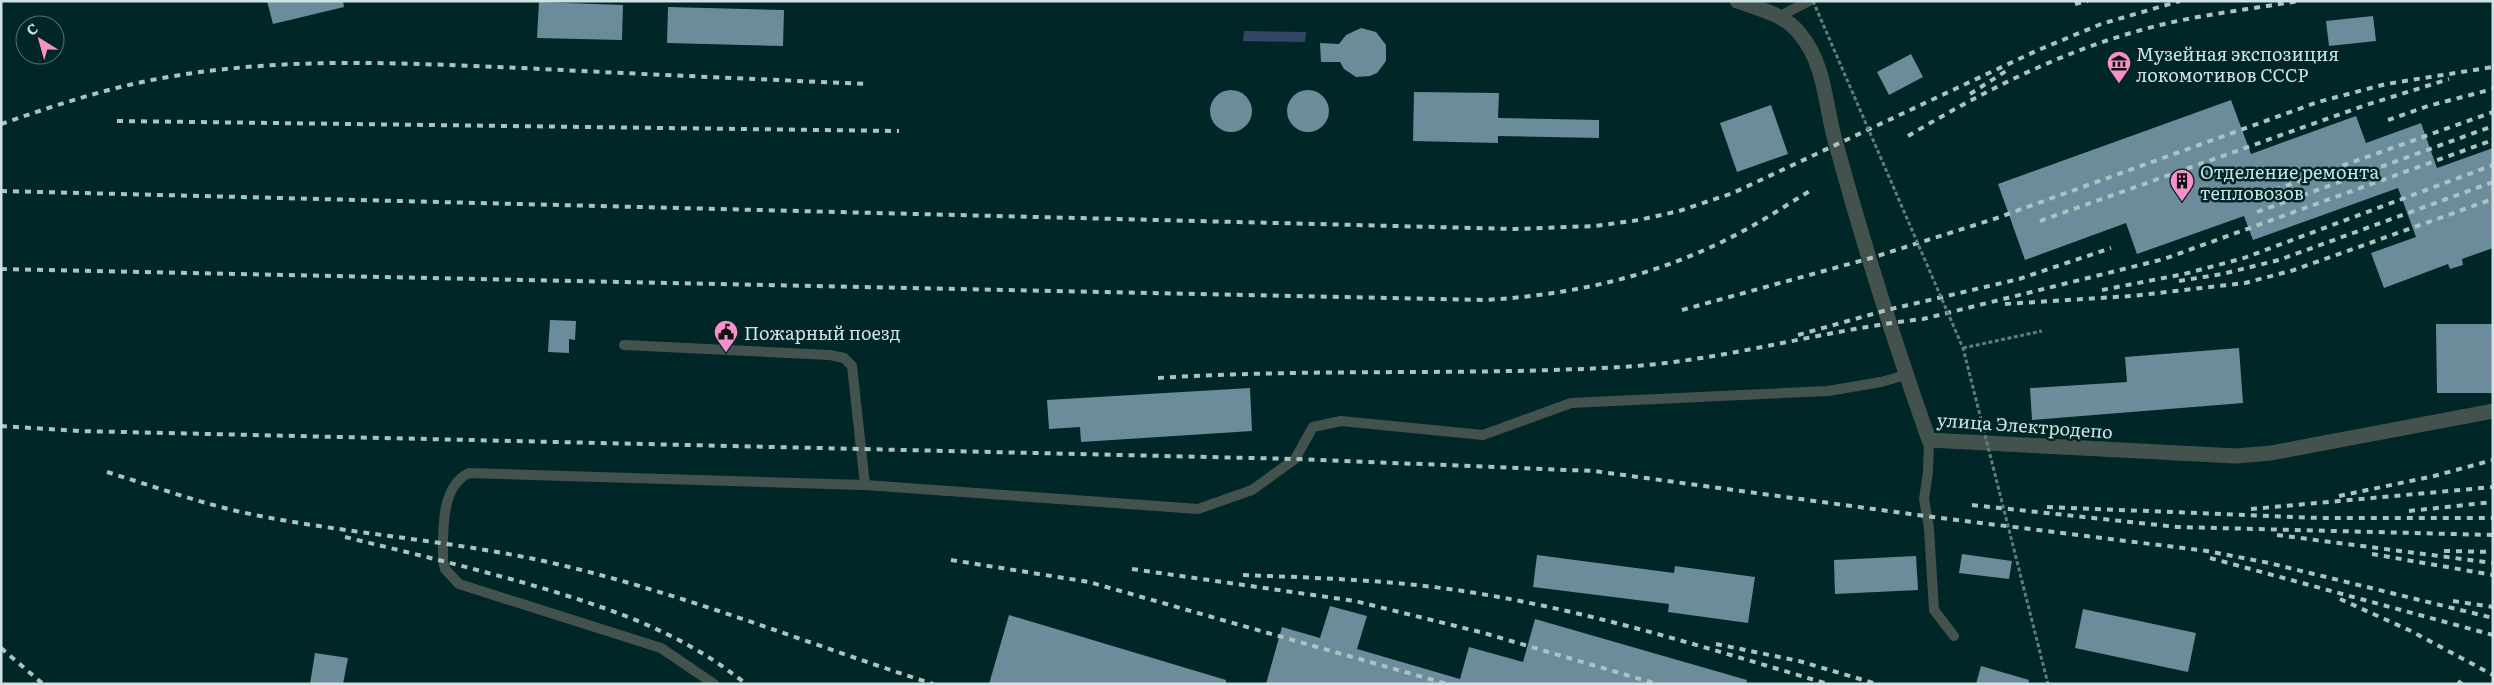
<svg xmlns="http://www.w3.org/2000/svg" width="2494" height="685" viewBox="0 0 2494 685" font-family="Literata,serif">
<rect width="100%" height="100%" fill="#002628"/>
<polygon fill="#344663" points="1244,31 1306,32 1305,42 1243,41"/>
<g fill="#6c8c9c">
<polygon points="267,1 343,1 344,7 273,24"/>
<polygon points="539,2 623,5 622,40 537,38"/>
<polygon points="668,7 784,10 783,46 667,43"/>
<polygon points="2373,16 2376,41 2329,46 2326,21"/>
<polygon points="1361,28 1376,32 1386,45 1386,61 1377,73 1370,76 1356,77 1344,69 1340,62 1321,62 1320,43 1339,44 1346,35"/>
<polygon points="1911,54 1923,77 1889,95 1877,72"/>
<circle cx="1231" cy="111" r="21"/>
<circle cx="1308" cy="111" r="21"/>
<polygon points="1414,92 1499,93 1498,118 1599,120 1599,138 1498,136 1498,143 1413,141"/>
<polygon points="2231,100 2251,154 2356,116 2366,143 2421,123 2437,168 2493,148 2493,248 2462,259 2463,265 2450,269 2448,264 2384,288 2371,253 2416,237 2398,188 2253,240 2244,216 2137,254 2126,223 2025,260 1998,184"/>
<polygon points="1771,105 1788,154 1737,172 1720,123"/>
<polygon points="550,320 576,321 575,340 569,339 569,353 548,352"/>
<polygon points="2436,324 2493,324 2493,393 2437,393"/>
<polygon points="2239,348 2243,403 2032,420 2030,388 2127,382 2125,357"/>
<polygon points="1250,388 1252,431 1081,442 1080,427 1049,429 1047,400"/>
<polygon points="1962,554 2012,561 2009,579 1959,573"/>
<polygon points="1537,555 1674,573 1675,566 1755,577 1748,623 1668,612 1669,604 1533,587"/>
<polygon points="1916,556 1918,590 1835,594 1834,560"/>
<polygon points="1330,606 1367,616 1357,649 1460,679 1469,647 1523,662 1535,619 1747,680 1746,684 1266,684 1282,627 1320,638"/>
<polygon points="2083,609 2196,633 2188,672 2075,648"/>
<polygon points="1009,615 1226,680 1226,684 989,684"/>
<polygon points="315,653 348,658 343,684 310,684"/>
<polygon points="1981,666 2029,680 2028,684 1976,684"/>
</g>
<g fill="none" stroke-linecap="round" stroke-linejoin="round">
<polyline stroke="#5f7d7f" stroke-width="3" stroke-dasharray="4 2.5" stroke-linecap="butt" points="1963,348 2042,331"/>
<g stroke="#44524d" stroke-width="10">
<polyline points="1780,16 1809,1"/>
<polyline points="624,345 830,355 844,358 852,366 865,485"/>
<polyline points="1929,440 1928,472 1924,499 1929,528 1934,610 1954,636"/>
<path d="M714 684 661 648 459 584 445 569 443 561C443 534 440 486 469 473L865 485 1198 509 1252 490 1295 459 1313 427 1341 421 1483 435 1571 403 1828 391 1881 382 1906 375"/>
</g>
<path stroke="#44524d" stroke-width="15" d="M1737 1C1759 9 1785 14 1800 34 1826 65 1825 107 1836 144 1863 243 1895 344 1929 440L2236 456 2271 453 2493 411"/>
<g stroke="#acc3c4" stroke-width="4" stroke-dasharray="6 6" stroke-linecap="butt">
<polyline points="2075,4 2088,1"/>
<polyline points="1970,94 2006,71"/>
<polyline points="2388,120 2428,106 2493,89"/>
<polyline points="117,121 899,131"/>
<path d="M1 124C53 106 104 89 157 79 279 56 400 63 522 68 638 74 753 79 869 84"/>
<path d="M1908 136C1989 88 2068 48 2160 25 2205 14 2252 9 2298 1"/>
<polyline points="1,191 1515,229 1595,226 1639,220 1679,211 1733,193 2036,51 2101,24 2180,1"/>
<polyline points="2252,198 2493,112"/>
<polyline points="2257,212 2493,126"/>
<polyline points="2040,221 2363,106 2449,79"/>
<path d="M1 269 1484 300C1577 295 1670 273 1752 226 1772 215 1791 202 1810 191"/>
<polyline points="2179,281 2222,274 2279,260 2493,182"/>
<polyline points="2102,290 2184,274 2244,258 2493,165"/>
<polyline points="2005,304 2132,296 2245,283 2294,270 2493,199"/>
<polyline points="1682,310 1871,258 1994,219 2318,102 2386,84 2493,67"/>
<polyline points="1798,335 1887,310 2019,279 2111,248"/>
<path d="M1158 378C1313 368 1468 376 1622 367 1724 361 1822 330 1923 319L2164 259 2493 140"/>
<polyline points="1,426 79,431 1295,459 1594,471 1925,516 2207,551 2269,563 2493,618"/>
<path d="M107 472C156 487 205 505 255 515 356 535 460 541 561 565 687 595 809 644 933 684"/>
<polyline points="2339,496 2434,476 2493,460"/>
<polyline points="1972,505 2177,527 2493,535"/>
<polyline points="2047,507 2320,518 2493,518"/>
<polyline points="2251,509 2493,487"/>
<polyline points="2409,511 2493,502"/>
<polyline points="2277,535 2493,563"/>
<path d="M345 537C411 553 477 569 542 588 618 611 684 634 746 684"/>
<polyline points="2444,551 2493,552"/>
<polyline points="2372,554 2493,575"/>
<polyline points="2210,558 2493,635"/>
<polyline points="951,560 1089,582 1447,684"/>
<polyline points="1132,569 1355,601 1484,633 1657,684"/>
<path d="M1243 575C1319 578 1395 580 1469 592 1591 611 1710 649 1828 684"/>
<polyline points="2340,599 2411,631 2493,675"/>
<polyline points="2453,601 2493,607"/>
<polyline points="1716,644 1799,661 1877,684"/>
<polyline points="1,648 43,684"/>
<polyline points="2458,681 2462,684"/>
</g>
<polyline stroke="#5f7d7f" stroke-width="3" stroke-dasharray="4 2.5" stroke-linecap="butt" points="1813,1 1963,348 2048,684"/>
</g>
<defs>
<symbol id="museum-pin" viewBox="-11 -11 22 30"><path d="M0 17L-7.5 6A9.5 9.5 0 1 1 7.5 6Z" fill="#f890cb" stroke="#002628"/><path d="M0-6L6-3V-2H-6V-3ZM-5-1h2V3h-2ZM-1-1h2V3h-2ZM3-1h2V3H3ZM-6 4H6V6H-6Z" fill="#111"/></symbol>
<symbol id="building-pin" viewBox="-11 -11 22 30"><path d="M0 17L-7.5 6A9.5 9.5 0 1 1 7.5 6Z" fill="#f890cb" stroke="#002628"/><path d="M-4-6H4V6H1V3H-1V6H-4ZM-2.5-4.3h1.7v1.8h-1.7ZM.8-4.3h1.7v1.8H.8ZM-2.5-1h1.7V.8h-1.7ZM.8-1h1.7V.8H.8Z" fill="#111"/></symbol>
<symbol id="civic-pin" viewBox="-11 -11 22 30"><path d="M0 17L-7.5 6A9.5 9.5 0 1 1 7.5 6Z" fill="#f890cb" stroke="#002628"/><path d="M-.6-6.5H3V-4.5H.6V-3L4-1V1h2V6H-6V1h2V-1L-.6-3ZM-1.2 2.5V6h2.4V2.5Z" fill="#111"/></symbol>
</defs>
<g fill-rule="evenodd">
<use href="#museum-pin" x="2105" y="49" width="28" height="38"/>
<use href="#building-pin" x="2168" y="167" width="28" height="38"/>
<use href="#civic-pin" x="712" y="318" width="28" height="38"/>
</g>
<g text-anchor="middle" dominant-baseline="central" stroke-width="5" stroke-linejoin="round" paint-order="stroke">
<g font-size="18" fill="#cee2e3" stroke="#002628" text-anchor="start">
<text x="2136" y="53">Музейная экспозиция<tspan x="2136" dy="21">локомотивов СССР</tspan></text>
<text x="2200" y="171">Отделение ремонта<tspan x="2200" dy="21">тепловозов</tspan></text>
<text x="744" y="332">Пожарный поезд</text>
</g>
<g font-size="18" fill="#cee2e3" stroke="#002628">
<text transform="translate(2025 425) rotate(4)">улица Электродепо</text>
</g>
</g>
<rect width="2494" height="685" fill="none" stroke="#cee2e3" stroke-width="5"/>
<g transform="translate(40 40) rotate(323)"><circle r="24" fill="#002628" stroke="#527173"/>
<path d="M0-4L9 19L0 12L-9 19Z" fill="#f890cb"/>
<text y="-8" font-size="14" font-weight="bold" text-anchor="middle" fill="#cee2e3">С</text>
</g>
</svg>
